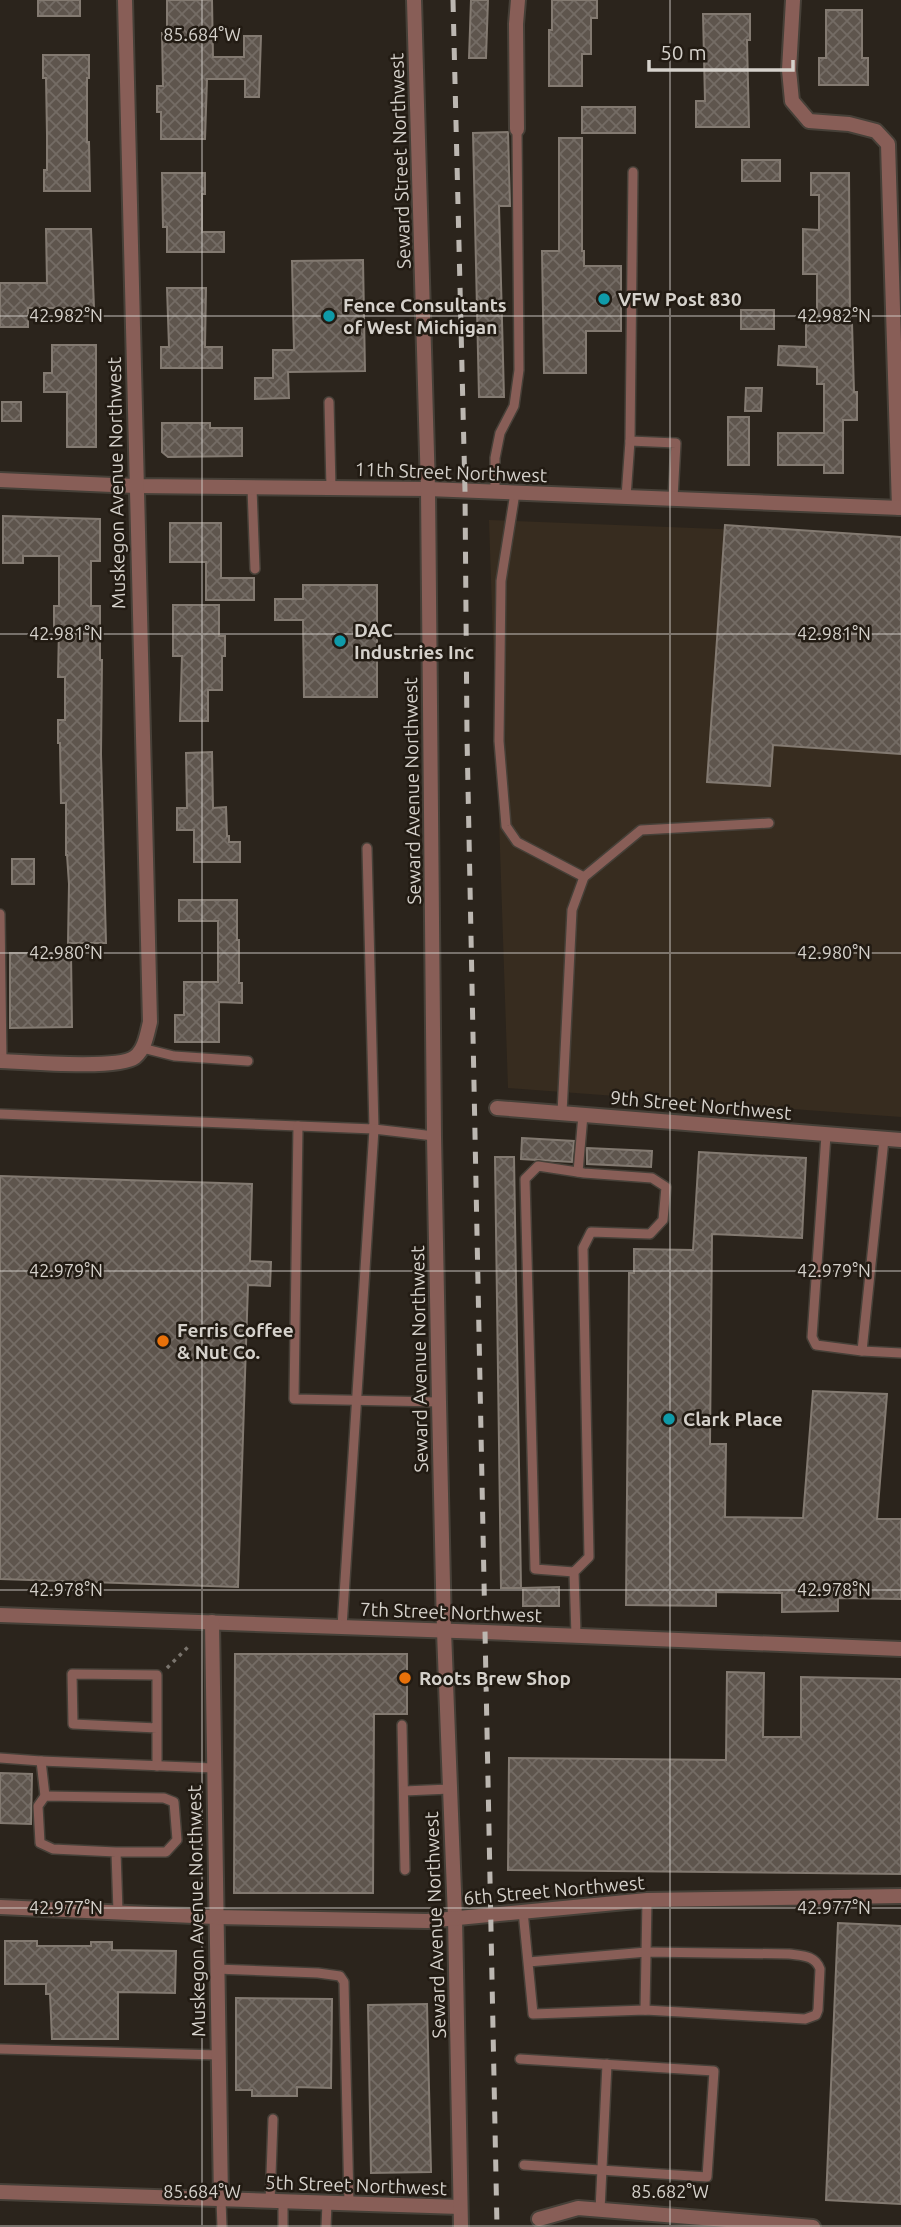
<svg xmlns="http://www.w3.org/2000/svg" width="901" height="2227" viewBox="0 0 901 2227" font-family="Ubuntu,sans-serif">
<defs>
<pattern id="building-cross-hatch" width="8" height="8" patternUnits="userSpaceOnUse" patternTransform="scale(1.75)"><rect width="8" height="8" fill="#5e554d"/><path d="M0 0l8 8M0 8l8-8" fill="none" stroke="#746c65"/></pattern>
</defs>
<rect width="100%" height="100%" fill="#2b241c"/>
<polygon fill="#372c1f" points="489,520 901,536 901,1117 508,1088"/>
<g fill="url(#building-cross-hatch)" stroke="#837a71" stroke-width="2">
<rect x="38" y="0" width="42" height="16"/>
<polygon points="167,0 212,0 213,57 244,57 244,36 261,36 259,97 245,97 245,79 207,79 205,139 161,139 161,112 157,112 157,86 163,86 162,33 167,33"/>
<polygon points="471,0 488,0 486,58 469,58"/>
<polygon points="552,0 597,0 597,18 591,18 591,54 582,54 582,86 549,86 549,30 552,30"/>
<polygon points="826,10 862,10 862,58 868,58 868,85 819,85 819,58 826,58"/>
<polygon points="703,14 750,14 750,40 747,40 749,127 696,127 696,101 705,101"/>
<polygon points="43,55 89,55 89,78 87,78 87,142 89,142 90,191 44,191 44,170 47,170 47,135 46,78 43,78"/>
<rect x="582" y="107" width="53" height="26"/>
<polygon points="508,132 510,206 499,206 504,397 479,397 473,133"/>
<polygon points="559,138 582,138 582,251 584,251 584,266 621,266 621,331 586,331 586,373 544,373 542,251 559,251"/>
<rect x="742" y="160" width="38" height="21"/>
<polygon points="162,173 205,173 205,194 202,194 202,232 224,232 224,252 167,252 167,227 163,227"/>
<polygon points="811,173 849,173 850,323 852,323 854,392 857,392 857,420 843,420 843,473 824,473 824,465 778,465 778,433 824,433 824,384 817,384 817,367 778,365 779,346 806,347 806,323 817,323 817,274 803,274 803,229 819,230 819,195 811,195"/>
<polygon points="46,229 91,229 94,308 28,308 28,327 0,327 0,283 47,283"/>
<polygon points="363,260 365,371 288,372 289,398 255,399 255,378 273,378 273,350 294,350 292,261"/>
<polygon points="167,288 206,288 205,347 222,347 222,368 161,368 161,347 169,347"/>
<rect x="741" y="310" width="33" height="19"/>
<polygon points="52,345 96,345 96,447 67,447 67,392 44,392 44,373 52,373"/>
<polygon points="746,388 762,388 761,411 745,411"/>
<rect x="2" y="402" width="19" height="19"/>
<rect x="728" y="417" width="21" height="48"/>
<polygon points="162,423 210,423 210,428 242,428 242,456 168,457 162,452"/>
<polygon points="3,516 100,519 100,561 91,561 91,606 100,606 100,660 102,660 101,754 106,943 68,943 69,884 67,855 66,855 66,803 61,803 60,743 58,743 58,720 65,720 65,677 58,677 59,628 54,628 54,606 59,606 59,556 23,556 23,563 3,563"/>
<polygon points="170,523 221,523 221,578 254,578 254,600 206,600 206,562 170,562"/>
<polygon points="725,525 901,537 901,754 773,745 770,786 707,782"/>
<polygon points="303,585 377,585 377,697 304,697 303,620 275,620 275,599 303,599"/>
<polygon points="173,605 219,605 219,636 225,636 225,656 222,656 222,690 208,690 208,721 180,721 182,656 173,656"/>
<polygon points="212,752 213,808 226,807 227,836 229,836 229,842 240,842 240,862 194,862 194,830 177,830 177,808 187,808 186,753"/>
<rect x="12" y="859" width="22" height="25"/>
<polygon points="179,900 237,900 237,940 239,940 239,983 242,983 242,1003 219,1002 219,1042 175,1042 175,1015 184,1015 184,982 218,982 218,921 179,921"/>
<polygon points="10,953 71,953 72,1027 10,1028"/>
<polygon points="522,1138 574,1141 572,1162 521,1159"/>
<polygon points="587,1148 652,1151 651,1167 587,1164"/>
<polygon points="699,1152 806,1158 802,1238 712,1234 710,1444 726,1444 725,1517 803,1518 813,1391 887,1394 877,1519 901,1519 901,1599 838,1598 838,1611 782,1612 782,1593 716,1592 716,1606 626,1605 629,1273 634,1273 634,1249 693,1250"/>
<polygon points="495,1157 514,1157 521,1588 501,1588"/>
<polygon points="0,1176 252,1184 250,1261 271,1262 270,1286 248,1285 238,1587 0,1579"/>
<polygon points="559,1587 559,1606 523,1606 523,1588"/>
<polygon points="235,1654 407,1654 407,1714 374,1714 373,1893 234,1893"/>
<polygon points="727,1672 764,1673 763,1737 801,1737 801,1677 901,1679 901,1874 508,1870 509,1758 726,1760"/>
<polygon points="0,1773 32,1774 31,1824 0,1823"/>
<polygon points="838,1923 901,1926 901,2204 826,2200"/>
<polygon points="5,1941 37,1941 37,1946 91,1946 91,1942 112,1942 112,1950 176,1951 175,1993 118,1992 118,2039 52,2039 50,1994 46,1994 46,1984 5,1984"/>
<polygon points="236,1998 332,1999 331,2088 297,2087 297,2096 252,2096 252,2090 236,2090"/>
<polygon points="427,2004 431,2172 371,2173 368,2005"/>
</g>
<g fill="none" stroke-linecap="round" stroke-linejoin="round">
<defs>
<g id="service">
<polyline points="329,402 331,488"/>
<polyline points="630,441 633,172"/>
<polyline points="252,488 255,569"/>
<polyline points="495,492 495,458 500,433 514,406 519,370 517,129"/>
<polyline points="515,493 501,581 499,741 506,826 517,842 584,877"/>
<polyline points="626,497 630,441 676,443 673,498"/>
<polyline points="0,914 2,1061"/>
<polyline points="142,1048 174,1056 248,1061"/>
<polyline points="562,1113 572,910 584,877 641,830 769,823"/>
<polyline points="0,1114 374,1129 367,848"/>
<polyline points="298,1126 294,1399 439,1402"/>
<polyline points="826,1135 812,1337 816,1345 862,1351"/>
<polyline points="884,1139 862,1351 901,1353"/>
<polyline points="578,1172 583,1115"/>
<polyline points="574,1572 589,1557 583,1248 591,1232 650,1234 663,1220 666,1187 652,1178 584,1173 538,1166 525,1179 535,1569 574,1572 576,1635"/>
<polyline points="342,1627 374,1129 434,1136"/>
<polyline points="402,1725 405,1870"/>
<polyline points="157,1728 73,1724 72,1674 157,1675 157,1766"/>
<polyline points="0,1758 41,1761 45,1796"/>
<polyline points="41,1761 213,1768"/>
<polyline points="404,1791 450,1789"/>
<polyline points="116,1852 53,1849 40,1843 38,1806 45,1796 164,1798 174,1802 177,1840 166,1852 116,1852 118,1912"/>
<path d="M523 1911 533 2014 645 2010 805 2019 816 2015 818 2010 820 1969C815 1955 802 1956 789 1954L647 1952 528 1962"/>
<polyline points="216,1969 318,1973 340,1976 344,1982 349,2204"/>
<polyline points="645,2010 647,1900"/>
<polyline points="0,2049 218,2055"/>
<polyline points="520,2059 714,2071 707,2177 524,2165"/>
<polyline points="221,2200 222,2227"/>
<polyline points="270,2202 273,2119"/>
<polyline points="283,2202 283,2227"/>
<polyline points="600,2210 607,2064"/>
<polyline points="326,2227 327,2203"/>
</g>
<g id="minor">
<polyline points="793,0 789,70 792,101 809,121 849,124 876,131 888,144 899,508"/>
<polyline points="517,129 516,24 518,0"/>
<polyline points="0,480 135,486 428,489 901,508"/>
<path d="M0 1061C25 1062 119 1070 135 1057 145 1049 147 1034 150 1022L125 0"/>
<polyline points="497,1108 901,1140"/>
<polyline points="0,1615 485,1632 901,1649"/>
<polyline points="212,1622 221,2200"/>
<polyline points="0,2192 460,2207"/>
<polyline points="539,2219 578,2208 813,2227"/>
</g>
<g id="tertiary">
<polyline points="414,0 428,489 434,1136 439,1402 444,1631 455,1918 461,2227"/>
<polyline points="0,1907 215,1917 427,1921 647,1900 901,1896"/>
</g>
</defs>
<use href="#service" stroke="#464038" stroke-width="12"/>
<use href="#minor" stroke="#464038" stroke-width="18"/>
<use href="#tertiary" stroke="#464038" stroke-width="18"/>
<polyline stroke="#7a746d" stroke-width="3.5" stroke-dasharray="3.5 5" stroke-linecap="butt" points="167,1668 189,1646"/>
<use href="#service" stroke="#885e57" stroke-width="9"/>
<use href="#minor" stroke="#885e57" stroke-width="14"/>
<use href="#tertiary" stroke="#885e57" stroke-width="14"/>
<polyline stroke="#bcb7b1" stroke-width="5" stroke-dasharray="12 12" stroke-linecap="butt" points="453,0 465,491 467,737 497,2227"/>
</g>
<path fill="none" stroke="#d5d1cb" stroke-width="2" stroke-opacity="0.45" d="M202 0V2227M670 0V2227M0 316H901M0 634H901M0 953H901M0 1271H901M0 1590H901M0 1908H901M0 2226H901"/>
<g fill="#0f9aa8" stroke="#221b13" stroke-width="2.5">
<circle cx="604" cy="299" r="7"/>
<circle cx="329" cy="316" r="7"/>
<circle cx="340" cy="641" r="7"/>
<circle cx="669" cy="1419" r="7"/>
</g>
<g fill="#e8710a" stroke="#221b13" stroke-width="2.5">
<circle cx="163" cy="1341" r="7"/>
<circle cx="405" cy="1678" r="7"/>
</g>
<g text-anchor="middle" dominant-baseline="central" stroke-width="5" stroke-linejoin="round" paint-order="stroke">
<g font-size="19" fill="#d5d1cb" stroke="#221b13">
<text transform="translate(400 161) rotate(-92)">Seward Street Northwest</text>
<text transform="translate(451 472) rotate(2)">11th Street Northwest</text>
<text transform="translate(116 483) rotate(-91)">Muskegon Avenue Northwest</text>
<text transform="translate(412 791) rotate(-91)">Seward Avenue Northwest</text>
<text transform="translate(701 1105) rotate(5)">9th Street Northwest</text>
<text transform="translate(419 1359) rotate(-91)">Seward Avenue Northwest</text>
<text transform="translate(451 1612) rotate(2)">7th Street Northwest</text>
<text transform="translate(554 1890) rotate(-5)">6th Street Northwest</text>
<text transform="translate(196 1911) rotate(-91)">Muskegon Avenue Northwest</text>
<text transform="translate(435 1925) rotate(-92)">Seward Avenue Northwest</text>
<text transform="translate(356 2185) rotate(2)">5th Street Northwest</text>
</g>
<g font-size="19" font-weight="bold" fill="#d5d1cb" stroke="#221b13" text-anchor="start">
<text x="618" y="299">VFW Post 830</text>
<text x="343" y="305">Fence Consultants<tspan x="343" dy="22">of West Michigan</tspan></text>
<text x="354" y="630">DAC<tspan x="354" dy="22">Industries Inc</tspan></text>
<text x="177" y="1330">Ferris Coffee<tspan x="177" dy="22">&amp; Nut Co.</tspan></text>
<text x="683" y="1419">Clark Place</text>
<text x="419" y="1678">Roots Brew Shop</text>
</g>
</g>
<g font-size="18" text-anchor="middle" fill="#d5d1cb" stroke="#221b13" stroke-width="5" stroke-linejoin="round" paint-order="stroke">
<text x="202" y="41">85.684°W</text>
<text x="66" y="322">42.982°N</text>
<text x="834" y="322">42.982°N</text>
<text x="66" y="640">42.981°N</text>
<text x="834" y="640">42.981°N</text>
<text x="66" y="959">42.980°N</text>
<text x="834" y="959">42.980°N</text>
<text x="66" y="1277">42.979°N</text>
<text x="834" y="1277">42.979°N</text>
<text x="66" y="1596">42.978°N</text>
<text x="834" y="1596">42.978°N</text>
<text x="66" y="1914">42.977°N</text>
<text x="834" y="1914">42.977°N</text>
<text x="202" y="2198">85.684°W</text>
<text x="670" y="2198">85.682°W</text>
</g>
<path d="M649 60v10h144v-10" fill="none" stroke="#d5d1cb" stroke-width="3.5"/>
<text x="660" y="60" font-size="21" fill="#d5d1cb" stroke="#221b13" stroke-width="5" paint-order="stroke">50 m</text>
</svg>
